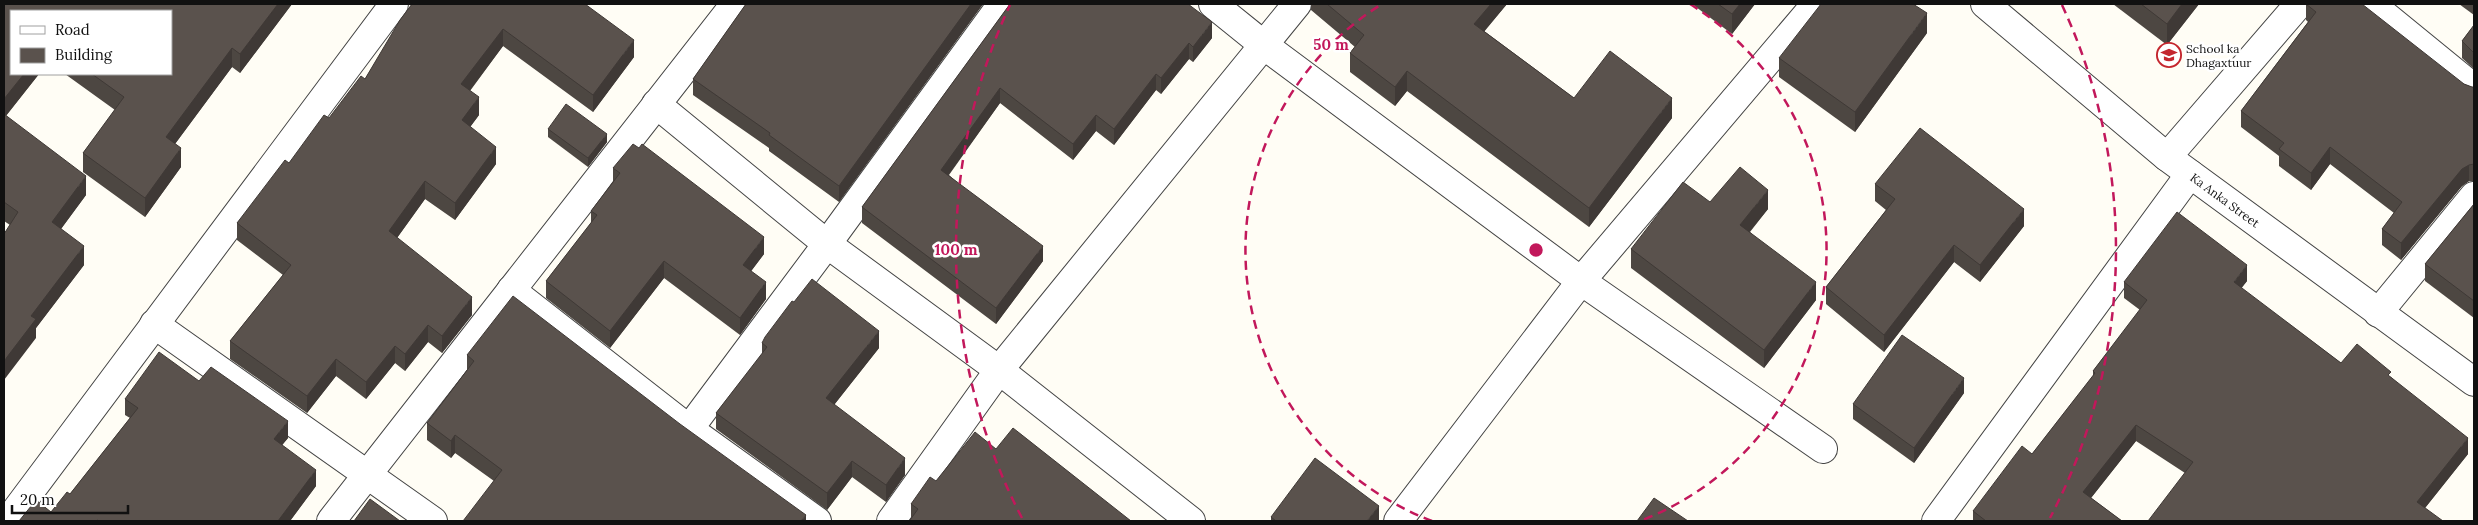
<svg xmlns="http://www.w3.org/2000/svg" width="2478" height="525" viewBox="0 0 2478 525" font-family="Lora,serif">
<rect width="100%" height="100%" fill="#fffdf5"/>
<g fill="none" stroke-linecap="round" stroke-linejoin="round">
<defs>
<g id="minor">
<polyline points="1213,4 1265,46 1581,281 1823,449"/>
<polyline points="2371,4 2474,88"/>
<polyline points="656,104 827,244 999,370 1191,521"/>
<polyline points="2167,157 2299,4"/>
<polyline points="511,290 689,429 817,521"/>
<polyline points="2378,313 2474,196"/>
<polyline points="154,324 433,521"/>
<polyline points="689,429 827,244 1002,4"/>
<polyline points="8,521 394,4"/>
<polyline points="331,521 735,4"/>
<polyline points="891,521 999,370 1297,4"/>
<polyline points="1398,521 1581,281 1816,4"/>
<polyline points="1936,521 2190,174"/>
</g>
<g id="tertiary">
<path id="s1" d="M1985 4 2167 157 2474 382"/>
</g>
</defs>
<use href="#minor" stroke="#444" stroke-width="30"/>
<use href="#tertiary" stroke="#444" stroke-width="30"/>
<use href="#minor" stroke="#fff" stroke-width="28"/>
<use href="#tertiary" stroke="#fff" stroke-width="28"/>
</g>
<g fill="#4d4742">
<polygon points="4,4 292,4 240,73 232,67 175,144 181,167 145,217 83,172 83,153 115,110 65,74 171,74 11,11 11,74 39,74 6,116 86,195 61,229 84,265 36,328 36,338 10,225 4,221"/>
<polygon points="412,4 634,57 593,112 503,46 470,91 479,115 470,127 496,164 455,220 425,199 397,238 472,315 442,353 428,342 405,371 395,363 366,399 336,376 307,413 230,359 230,341 283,275 237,240 237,223 289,163 365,79"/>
<polygon points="746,4 983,4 839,202 769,151 769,148 693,95 693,79"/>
<polygon points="1010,4 1212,38 1193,62 1189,59 1161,94 1156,90 1114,145 1096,131 1073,160 1000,103 949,175 1043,261 996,324 862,223 862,207"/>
<polygon points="1311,4 1507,4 1484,31 1574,98 1672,118 1589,227 1407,91 1395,106 1350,72 1350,53 1355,47 1311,10"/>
<polygon points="1692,4 1755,4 1732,34"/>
<polygon points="2113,4 2199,4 2167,45"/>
<polygon points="2306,4 2464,84 2472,87 2474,87 2474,181 2469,181 2462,186 2401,260 2382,245 2382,229 2394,213 2330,164 2311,190 2279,166 2279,156 2241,127 2241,111 2308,22 2306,20"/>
<polygon points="2459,4 2474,4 2474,15"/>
<polygon points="2474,25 2474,69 2462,58 2462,41"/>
<polygon points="1927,33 1855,132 1779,77 1779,58"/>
<polygon points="548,129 607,142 588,167 548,137"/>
<polygon points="613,168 764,254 751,271 766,299 740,335 664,278 610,348 546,298 546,281 591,223 591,211 613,181"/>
<polygon points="1875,184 2024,226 1980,282 1954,262 1884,352 1826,304 1826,287 1886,210 1875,201"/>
<polygon points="1710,202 1768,209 1750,232 1816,300 1764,368 1631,268 1631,249"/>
<polygon points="2474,204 2474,318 2425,281 2425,264"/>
<polygon points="2247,281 2241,288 2341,363 2391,377 2468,454 2425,508 2185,473 2136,441 2091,498 2122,521 1973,521 1973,511 2032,454 2093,376 2093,371 2140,310 2124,298 2124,282"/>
<polygon points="762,343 879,348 834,405 905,475 886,502 852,477 827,510 716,429 716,413 762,354"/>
<polygon points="467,355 806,521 494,481 455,453 451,458 427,440 427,423 467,370"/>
<polygon points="199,381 288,438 282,445 316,486 290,521 19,521 51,512 70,494 130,418 125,415 125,399"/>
<polygon points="1964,393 1914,463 1853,419 1853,404"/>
<polygon points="996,449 1131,521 910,521 911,519 911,504 936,481"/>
<polygon points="1271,517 1379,521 1271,521"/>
</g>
<g fill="#3f3936">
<polygon points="278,4 292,4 240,73 240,54"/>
<polygon points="971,4 983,4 839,202 839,186"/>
<polygon points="1491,4 1507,4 1474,44 1474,24"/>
<polygon points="1740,4 1755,4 1732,34 1732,14"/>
<polygon points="2182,4 2199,4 2167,45 2167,24"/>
<polygon points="1927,13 1927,33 1855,132 1855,112"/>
<polygon points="1212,22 1212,38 1193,62 1193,47"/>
<polygon points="503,29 503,46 461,102 461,84"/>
<polygon points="634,40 634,57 593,112 593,95"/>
<polygon points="1189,43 1189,59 1161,94 1161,78"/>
<polygon points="232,48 232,67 166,156 166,137"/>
<polygon points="1407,71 1407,91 1395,106 1395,87"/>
<polygon points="24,74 39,74 4,118 4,99"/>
<polygon points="1156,74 1156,90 1114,145 1114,129"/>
<polygon points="1000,88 1000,103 941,185 941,170"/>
<polygon points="479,97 479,115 462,138 462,120"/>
<polygon points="1672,98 1672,118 1589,227 1589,208"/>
<polygon points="1096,115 1096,131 1073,160 1073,144"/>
<polygon points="607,134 607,142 588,167 588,158"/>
<polygon points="496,147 496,164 455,220 455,203"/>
<polygon points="2330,147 2330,164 2311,190 2311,173"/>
<polygon points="181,148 181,167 145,217 145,198"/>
<polygon points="2469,165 2469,181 2462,186 2401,260 2401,243 2462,169"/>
<polygon points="86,176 86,195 52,241 52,222"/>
<polygon points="425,181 425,199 389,249 389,231"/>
<polygon points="1768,190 1768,209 1740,243 1740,225"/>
<polygon points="2024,209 2024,226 1980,282 1980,265"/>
<polygon points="764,237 764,254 743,282 743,265"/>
<polygon points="1954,245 1954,262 1884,352 1884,335"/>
<polygon points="84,246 84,265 36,328 36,338 4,380 4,361 31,316"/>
<polygon points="1043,246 1043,261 996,324 996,308"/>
<polygon points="664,261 664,278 610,348 610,331"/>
<polygon points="2247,265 2247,281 2234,298 2234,282"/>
<polygon points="766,282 766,299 740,335 740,318"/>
<polygon points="1816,282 1816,300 1764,368 1764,350"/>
<polygon points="472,297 472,315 442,353 442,336"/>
<polygon points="428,325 428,342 405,371 405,354"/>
<polygon points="879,331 879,348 826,415 826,398"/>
<polygon points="395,346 395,363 366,399 366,382"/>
<polygon points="336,359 336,376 307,413 307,396"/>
<polygon points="1964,378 1964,393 1914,463 1914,448"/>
<polygon points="288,421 288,438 274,455 274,439"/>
<polygon points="2136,425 2136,441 2083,508 2083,492"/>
<polygon points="455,435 455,453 451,458 451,441"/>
<polygon points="2468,438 2468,454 2417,518 2417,502"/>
<polygon points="905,458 905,475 886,502 886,485"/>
<polygon points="852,461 852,477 827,510 827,493"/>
<polygon points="316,470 316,486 290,521 278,521"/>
<polygon points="1379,506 1379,521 1367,521"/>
<polygon points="806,515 806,521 801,521"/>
</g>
<g fill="#5a524d" stroke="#3f3936">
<polygon points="4,4 278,4 240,54 232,48 166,137 181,148 145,198 83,153 124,97 92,74 171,74 171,11 11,11 11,74 24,74 4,99"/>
<polygon points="412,4 585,4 634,40 593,95 503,29 461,84 479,97 462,120 496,147 455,203 425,181 389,231 472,297 442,336 428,325 405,354 395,346 366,382 336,359 307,396 230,341 291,265 237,223 285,160 289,163 324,115 329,118 361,76 365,79 400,20"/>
<polygon points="746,4 971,4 839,186 769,135 770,133 693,79"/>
<polygon points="1010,4 1188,4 1212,22 1193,47 1189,43 1161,78 1156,74 1114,129 1096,115 1073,144 1000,88 941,170 1043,246 996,308 862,207"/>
<polygon points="1327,4 1491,4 1474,24 1574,98 1610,51 1672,98 1589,208 1407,71 1395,87 1350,53 1364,35"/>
<polygon points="1718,4 1740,4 1732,14"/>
<polygon points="1821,4 1913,4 1927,13 1855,112 1779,58"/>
<polygon points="2141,4 2182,4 2167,24"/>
<polygon points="2306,4 2362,4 2464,84 2472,87 2474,87 2474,164 2469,165 2462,169 2401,243 2382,229 2402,202 2330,147 2311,173 2279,149 2284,143 2241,111 2316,12"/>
<polygon points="2474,25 2474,53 2462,41"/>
<polygon points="566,104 607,134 588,158 548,129"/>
<polygon points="4,114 86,176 52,222 84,246 31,316 36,319 4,361 4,234 18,212 4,202"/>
<polygon points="1920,128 2024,209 1980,265 1954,245 1884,335 1826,287 1895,199 1875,184"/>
<polygon points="633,144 639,148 642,144 764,237 743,265 766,282 740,318 664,261 610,331 546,281 597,215 591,211 620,173 613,168"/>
<polygon points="1740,167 1768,190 1740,225 1816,282 1764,350 1631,249 1683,182 1710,202"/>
<polygon points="2474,204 2474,301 2425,264"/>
<polygon points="2177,212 2247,265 2234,282 2341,363 2357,344 2391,372 2388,375 2468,438 2417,502 2443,521 2148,521 2193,462 2136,425 2083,492 2122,521 1986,521 1973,511 2022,446 2032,454 2095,373 2093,371 2147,300 2124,282"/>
<polygon points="812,279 879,331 826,398 905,458 886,485 852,461 827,493 716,413 767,347 762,343 765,337 792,301 794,302"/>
<polygon points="513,296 680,424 806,515 801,521 463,521 502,470 455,435 451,441 427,423 474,361 467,355"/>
<polygon points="1902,335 1964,378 1914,448 1853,404"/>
<polygon points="159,352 199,381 211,367 288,421 274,439 316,470 278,521 99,521 97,520 96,521 19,521 36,500 51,512 67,492 70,494 138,408 125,399"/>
<polygon points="1013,428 1131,521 911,521 910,520 918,509 911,504 930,477 936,481 975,432 996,449"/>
<polygon points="1315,458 1379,506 1367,521 1276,521 1271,517"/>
<polygon points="1654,498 1688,521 1637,521"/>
<polygon points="370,499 400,521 354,521"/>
</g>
<g fill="none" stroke="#c2185b" stroke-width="2.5" stroke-dasharray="9 6">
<path d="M1432 521A290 290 0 0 1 1382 4M1690 4A290 290 0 0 1 1640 521"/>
<path d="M1022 518A580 580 0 0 1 1010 5M2062 5A580 580 0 0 1 2050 518"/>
</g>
<defs>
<symbol id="school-ring" viewBox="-11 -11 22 22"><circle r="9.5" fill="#fff" stroke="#c4262e" stroke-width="1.5"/><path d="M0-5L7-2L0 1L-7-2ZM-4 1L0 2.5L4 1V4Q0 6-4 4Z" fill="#c4262e"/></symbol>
</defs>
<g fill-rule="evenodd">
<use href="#school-ring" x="2155" y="41" width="28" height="28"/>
</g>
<g text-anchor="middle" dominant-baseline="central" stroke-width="5" stroke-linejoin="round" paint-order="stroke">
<g font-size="12" fill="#111" stroke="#fff" text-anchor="start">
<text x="2186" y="48">School ka<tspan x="2186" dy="14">Dhagaxtuur</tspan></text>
</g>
<g font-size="12" fill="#111" stroke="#fff">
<text stroke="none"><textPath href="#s1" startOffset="310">Ka Anka Street</textPath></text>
</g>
</g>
<circle cx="1536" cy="250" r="8" fill="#c2185b" stroke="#fff" stroke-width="2.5"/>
<g font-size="15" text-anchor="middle" font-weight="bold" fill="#c2185b" stroke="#fff" stroke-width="5" stroke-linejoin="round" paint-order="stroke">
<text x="1331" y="50">50 m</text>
<text x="956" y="255">100 m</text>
</g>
<rect width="2478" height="525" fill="none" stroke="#111111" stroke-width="10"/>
<rect x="10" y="10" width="162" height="65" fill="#ffffff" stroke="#a0a0a0"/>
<rect x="20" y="26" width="25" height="8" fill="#ffffff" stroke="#a0a0a0"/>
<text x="55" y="35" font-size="15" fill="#111111">Road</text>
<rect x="20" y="48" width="25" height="15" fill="#5a524d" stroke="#a0a0a0"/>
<text x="55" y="60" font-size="15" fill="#111111">Building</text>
<path d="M12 505v8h116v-8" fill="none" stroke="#111111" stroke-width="2.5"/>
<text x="20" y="505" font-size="15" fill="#111111" stroke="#ffffff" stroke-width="4" paint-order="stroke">20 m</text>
</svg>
